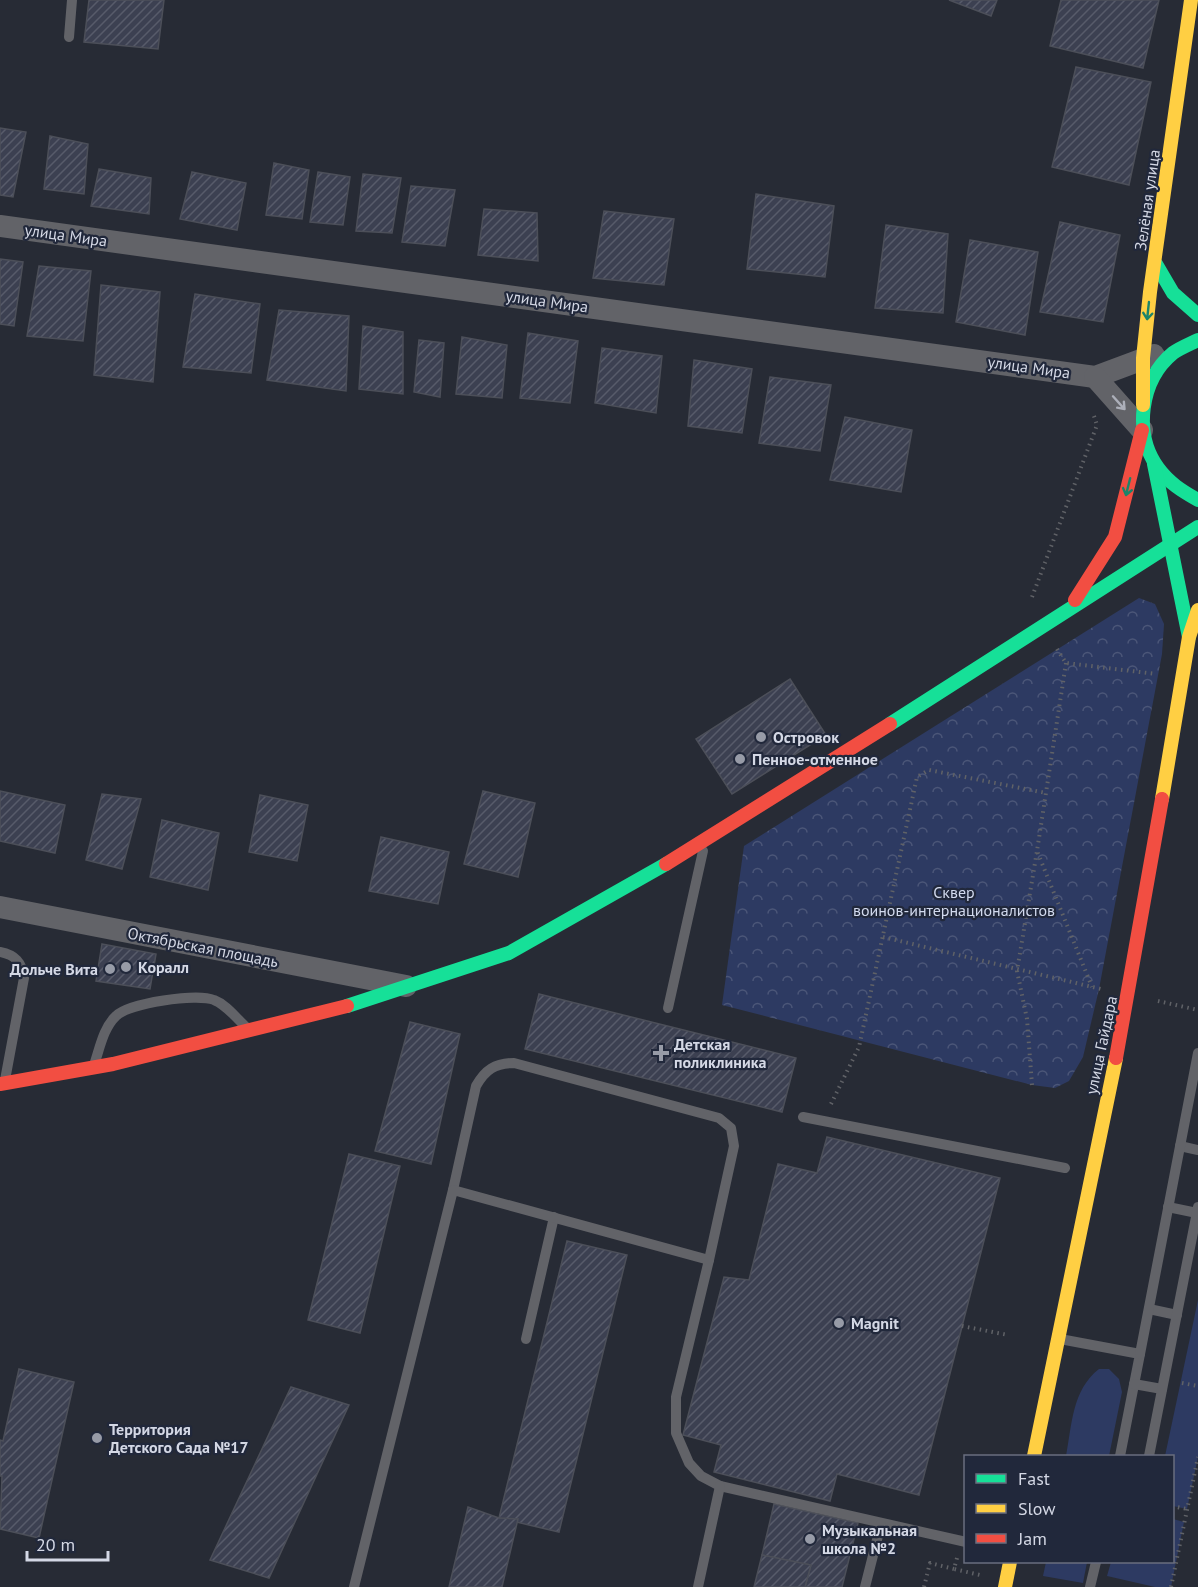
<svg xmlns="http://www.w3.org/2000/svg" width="1198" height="1587" viewBox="0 0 1198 1587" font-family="'PT Sans',sans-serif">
<defs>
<pattern id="park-crowns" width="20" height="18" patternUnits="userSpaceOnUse" patternTransform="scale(1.5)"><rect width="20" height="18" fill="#2d3a62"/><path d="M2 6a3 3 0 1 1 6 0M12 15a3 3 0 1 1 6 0" fill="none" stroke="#4b5678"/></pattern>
<pattern id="building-hatch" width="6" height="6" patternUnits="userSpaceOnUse" patternTransform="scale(1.5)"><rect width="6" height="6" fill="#3c4051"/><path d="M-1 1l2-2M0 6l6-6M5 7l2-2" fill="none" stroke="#575b6a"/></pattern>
</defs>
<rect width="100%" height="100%" fill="#272b35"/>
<g fill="#2d3a62">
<polygon points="1198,1300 1198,1457 1187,1509 1173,1506 1172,1456 1165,1456"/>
<path d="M1099 1369H1109L1119 1379 1122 1392 1109 1456H1066C1072 1425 1072 1390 1099 1369Z"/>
<polygon points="1173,1519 1184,1522 1171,1587 1155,1587 1107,1576 1111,1562 1172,1562"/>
<polygon points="1046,1562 1087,1562 1083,1583 1043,1576"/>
</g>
<polygon fill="url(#park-crowns)" points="1139,598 1155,604 1164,624 1162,654 1099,989 1083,1057 1069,1081 1055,1088 1032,1085 722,1005 744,846"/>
<g fill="url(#building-hatch)" stroke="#4c4f59" stroke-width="1.5">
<polygon points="89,0 164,0 158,49 84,42"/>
<polygon points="949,0 997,0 991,16"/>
<polygon points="1061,0 1159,0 1143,68 1050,46"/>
<polygon points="1076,67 1151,82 1129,185 1052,167"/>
<polygon points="0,128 26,132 13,197 0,195"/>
<polygon points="50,136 88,144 84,194 44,189"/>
<polygon points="274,163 309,170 302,219 266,215"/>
<polygon points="99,169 151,178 149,214 91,206"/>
<polygon points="192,172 246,183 237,230 180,219"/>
<polygon points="318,172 350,177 343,225 310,222"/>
<polygon points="363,174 401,178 392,233 356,231"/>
<polygon points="411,186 455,190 445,246 402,242"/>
<polygon points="756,194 834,206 825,277 747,269"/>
<polygon points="484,209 537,213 538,261 478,255"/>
<polygon points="604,211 674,219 664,285 593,278"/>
<polygon points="1060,222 1120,235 1103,322 1040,312"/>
<polygon points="886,225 948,234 943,313 875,308"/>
<polygon points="970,240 1038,252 1025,335 956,322"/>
<polygon points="0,259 23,262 14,326 0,324"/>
<polygon points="39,266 91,271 83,341 27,336"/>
<polygon points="101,285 160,292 153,382 94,375"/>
<polygon points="195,294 260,304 251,373 183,367"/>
<polygon points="279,310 349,316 346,391 267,380"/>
<polygon points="363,326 403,332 403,394 359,389"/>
<polygon points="528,333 578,341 570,403 520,398"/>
<polygon points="462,337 507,345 502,398 456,394"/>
<polygon points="419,340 444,343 440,397 414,392"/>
<polygon points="602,348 662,356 656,413 595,403"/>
<polygon points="694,360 752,369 742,433 688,426"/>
<polygon points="770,377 831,385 820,451 759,443"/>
<polygon points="845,417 912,430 901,492 830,480"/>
<polygon points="790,679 826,735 732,794 696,739"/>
<polygon points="0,791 65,805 55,853 0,841"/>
<polygon points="483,791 535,803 518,877 464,864"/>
<polygon points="102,794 141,799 122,869 86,860"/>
<polygon points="260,795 308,805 297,861 249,852"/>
<polygon points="162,820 219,833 208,890 150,877"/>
<polygon points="381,837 449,852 438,904 369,891"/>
<polygon points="102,944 156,954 150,989 96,981"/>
<polygon points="539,994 796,1058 782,1112 525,1049"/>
<polygon points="410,1022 460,1034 431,1164 375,1151"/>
<polygon points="827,1137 1000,1178 919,1495 837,1474 830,1501 714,1472 721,1445 683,1435 724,1277 749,1280 778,1164 817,1173"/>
<polygon points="349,1154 400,1166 360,1333 308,1320"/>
<polygon points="567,1241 627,1255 559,1532 499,1518"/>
<polygon points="19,1369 74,1382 39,1538 0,1529 2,1476 0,1476 0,1440 3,1441"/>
<polygon points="291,1387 349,1405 269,1578 210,1560"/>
<polygon points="774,1504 858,1523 842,1587 805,1587 811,1565 762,1555"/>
<polygon points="468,1507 499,1518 518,1519 502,1587 449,1587"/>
<polygon points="762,1555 811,1565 805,1587 754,1587"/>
</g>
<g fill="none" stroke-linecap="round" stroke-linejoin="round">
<g stroke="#606267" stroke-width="4" stroke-dasharray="1.5 4.5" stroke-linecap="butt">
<polyline points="1032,597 1097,425 1094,416"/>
<polyline points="1057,649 1066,663 1156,674"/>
<polyline points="1066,663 1037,851 1092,987"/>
<polyline points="883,937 1101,989"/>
<polyline points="1158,1001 1198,1010"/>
<polyline points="1032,1085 1027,1019 1017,971 1037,851"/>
<polyline points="831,1104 859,1047 917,777 929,770 1046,793"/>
<polyline points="962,1326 1008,1335"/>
<polyline points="1182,1383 1198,1386"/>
<polyline points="1172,1506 1187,1509"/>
<polyline points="957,1558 954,1569 980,1575"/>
<polyline points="924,1587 930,1563 954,1569"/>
<polyline points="1171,1587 1198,1457"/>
</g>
<g stroke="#626368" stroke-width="10">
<polyline points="69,37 72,0"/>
<path d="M0 952C15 955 22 962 24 978L5 1080"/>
<polyline points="668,1008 703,851"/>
<path d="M95 1062C100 1047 104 1027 116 1016 129 1003 197 993 214 1000 227 1005 236 1018 246 1027"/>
<polyline points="803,1117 1065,1168"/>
<polyline points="1180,1146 1198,1150"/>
<path d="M453 1190 476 1086C485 1070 495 1063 514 1063L719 1118 731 1128 734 1146 709 1260"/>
<polyline points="1168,1207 1197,1213"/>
<polyline points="1149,1309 1177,1315"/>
<polyline points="526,1339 554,1217"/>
<polyline points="1060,1339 1140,1354 1120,1456"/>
<polyline points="1140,1354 1198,1053"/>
<polyline points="1134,1384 1162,1389"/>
<polyline points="1149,1456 1198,1207"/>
<polyline points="354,1587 453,1190 709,1260 676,1397 676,1433 689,1463 701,1476 720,1486 966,1542"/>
<polyline points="698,1587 720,1486"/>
<polyline points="865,1587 881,1524"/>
<polyline points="1090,1587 1096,1562"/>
</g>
<g stroke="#626368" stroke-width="22">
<polyline points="0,226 1095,377 1154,355"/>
<polyline points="1095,377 1142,430"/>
<polyline points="0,907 406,986"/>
</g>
<g stroke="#16e098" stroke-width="14">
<polyline points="1156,264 1173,293 1198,315"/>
<path d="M1198 340C1190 344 1180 348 1173 353 1140 380 1133 434 1158 468 1169 483 1182 491 1198 500"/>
<polyline points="1154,464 1189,637"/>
<polyline points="890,724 1198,527"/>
<polyline points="347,1006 509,953 666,864"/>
</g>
<g stroke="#ffcf43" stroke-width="14">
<polyline points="1143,405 1143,358 1150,292 1191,0"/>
<polyline points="1162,799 1189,637 1198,610"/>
<polyline points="1034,1456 1116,1058"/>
<polyline points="1005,1587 1010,1562"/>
</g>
<g stroke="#f24e42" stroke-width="14">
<polyline points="1075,600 1115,537 1142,430"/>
<polyline points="666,864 890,724"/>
<polyline points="1116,1058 1162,799"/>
<polyline points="0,1084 113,1064 347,1006"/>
</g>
</g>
<defs><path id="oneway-shaft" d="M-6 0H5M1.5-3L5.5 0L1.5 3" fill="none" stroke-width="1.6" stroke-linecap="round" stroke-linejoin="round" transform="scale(1.5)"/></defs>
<g stroke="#1c846a">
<use href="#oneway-shaft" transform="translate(1148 311) rotate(96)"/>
<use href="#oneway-shaft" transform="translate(1128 487) rotate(104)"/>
</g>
<use stroke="#acafb9" href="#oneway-shaft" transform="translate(1119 403) rotate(48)"/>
<g fill="#979ba7" stroke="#21283b" stroke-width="2">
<circle cx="761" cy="737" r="6"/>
<circle cx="740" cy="759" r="6"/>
<circle cx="126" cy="967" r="6"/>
<circle cx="110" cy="969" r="6"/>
<path d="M658 1044h6v6h6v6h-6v6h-6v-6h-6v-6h6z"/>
<circle cx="839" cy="1323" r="6"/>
<circle cx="97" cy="1438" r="6"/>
<circle cx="810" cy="1539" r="6"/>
</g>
<g text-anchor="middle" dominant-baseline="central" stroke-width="4.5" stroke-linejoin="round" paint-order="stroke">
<g font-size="16" fill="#d4d8e5" stroke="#21283b">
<text transform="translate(1147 200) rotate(-82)">Зелёная улица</text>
<text transform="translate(66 235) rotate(8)">улица Мира</text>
<text transform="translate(547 301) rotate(8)">улица Мира</text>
<text transform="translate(1029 367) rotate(8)">улица Мира</text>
<text transform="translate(203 947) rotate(11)">Октябрьская площадь</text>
<text transform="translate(1101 1045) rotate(-78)">улица Гайдара</text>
</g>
<g font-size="16" font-weight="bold" fill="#d4d8e5" stroke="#21283b" text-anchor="start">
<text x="773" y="737">Островок</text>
<text x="752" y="759">Пенное-отменное</text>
<text x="138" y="967">Коралл</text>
<text x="98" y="969" text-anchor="end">Дольче Вита</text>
<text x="674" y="1044">Детская<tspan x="674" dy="18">поликлиника</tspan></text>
<text x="851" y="1323">Magnit</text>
<text x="109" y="1429">Территория<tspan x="109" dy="18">Детского Сада №17</tspan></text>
<text x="822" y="1530">Музыкальная<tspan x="822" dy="18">школа №2</tspan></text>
</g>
<g font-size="16" fill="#d2daee" stroke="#21283b">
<text x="954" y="892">Сквер<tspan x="954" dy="18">воинов-интернационалистов</tspan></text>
</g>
</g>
<rect x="964" y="1455" width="210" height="108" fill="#21283b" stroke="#696e7f" stroke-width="1.5"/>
<rect x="976" y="1474" width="30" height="9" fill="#16e098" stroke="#696e7f" stroke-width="1.5"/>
<text x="1018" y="1485" font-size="18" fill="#d4d8e5">Fast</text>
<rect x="976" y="1504" width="30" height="9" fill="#ffcf43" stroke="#696e7f" stroke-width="1.5"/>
<text x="1018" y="1515" font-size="18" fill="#d4d8e5">Slow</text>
<rect x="976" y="1534" width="30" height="9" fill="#f24e42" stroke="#696e7f" stroke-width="1.5"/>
<text x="1018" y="1545" font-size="18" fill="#d4d8e5">Jam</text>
<path d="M27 1551v9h81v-9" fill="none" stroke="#d4d8e5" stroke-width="3"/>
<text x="36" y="1551" font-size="18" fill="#d4d8e5" stroke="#21283b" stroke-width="4.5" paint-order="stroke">20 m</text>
</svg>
